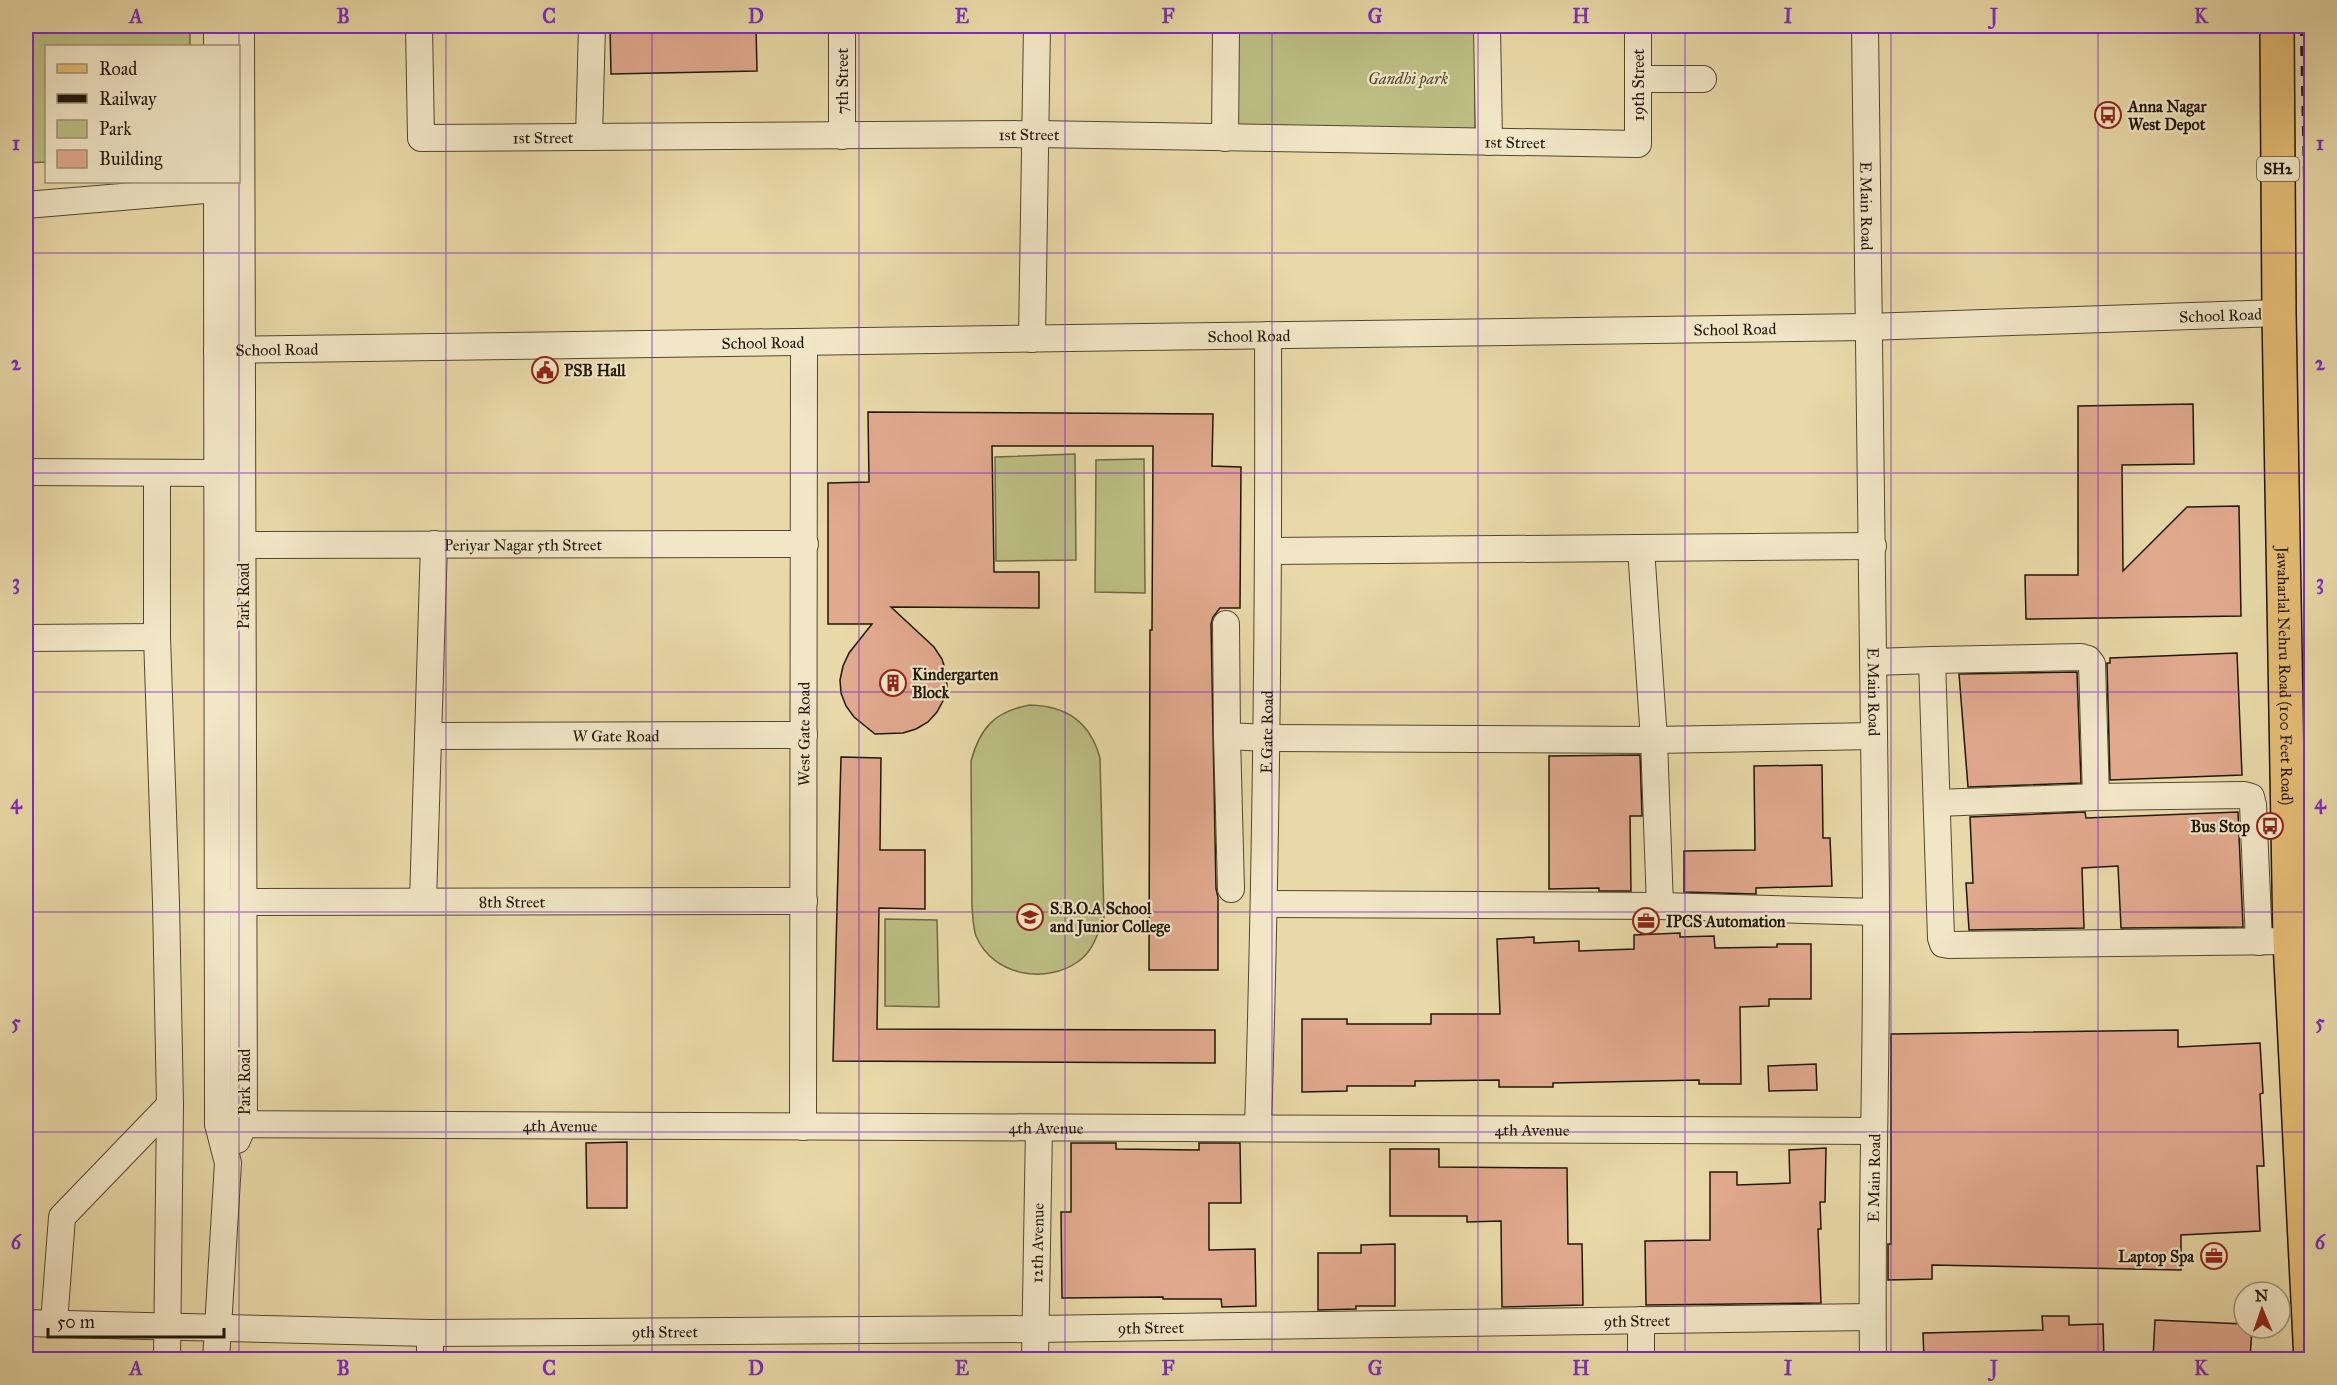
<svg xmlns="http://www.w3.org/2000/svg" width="2337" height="1385" viewBox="0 0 2337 1385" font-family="'IM FELL Great Primer',serif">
<rect width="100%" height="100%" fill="#e9d9a8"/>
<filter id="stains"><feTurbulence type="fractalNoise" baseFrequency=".00333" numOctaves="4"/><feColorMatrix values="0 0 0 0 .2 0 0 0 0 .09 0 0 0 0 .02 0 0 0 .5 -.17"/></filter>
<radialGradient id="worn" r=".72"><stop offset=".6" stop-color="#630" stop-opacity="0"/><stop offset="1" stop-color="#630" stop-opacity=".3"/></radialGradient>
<g fill="#bcbe84" stroke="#6e6a46" stroke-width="1.5">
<polygon points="26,26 190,26 190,46 46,46 46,162 26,163"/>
<polygon points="1233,26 1475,26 1475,133 1233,127"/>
<polygon points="1075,454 1076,560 996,561 995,457"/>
<polygon points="1144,459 1145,593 1095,592 1096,460"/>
<path d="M1030 705C1067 706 1090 722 1100 758L1104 918C1097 934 1094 950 1079 961 1046 985 993 976 976 936 973 927 973 918 972 908L971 761C980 728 995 711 1030 705Z"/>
<polygon points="885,919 937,920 939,1007 885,1006"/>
</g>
<g fill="#e1a98e" stroke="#1f1609" stroke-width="1.5">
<polygon points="610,26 756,26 757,71 611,74"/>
<polygon points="2193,404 2194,464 2122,465 2123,571 2187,507 2239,506 2241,616 2026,619 2025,575 2078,575 2078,406"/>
<polygon points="868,412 1213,414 1212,466 1241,467 1240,608 1220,608 1213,617 1211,624 1216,889 1218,897 1218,970 1149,970 1150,630 1152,630 1153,446 992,446 994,572 1039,572 1039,608 891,607 934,647 942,659 946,672 947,686 944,699 937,712 928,722 916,729 903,733 875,734 854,717 846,706 841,693 840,680 843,666 849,653 872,624 828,624 828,483 869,482"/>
<polygon points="2237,653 2242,775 2110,780 2107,663 2110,663 2110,658"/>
<polygon points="2077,672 2081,783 1968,787 1959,674"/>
<polygon points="1640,755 1642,816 1630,816 1631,891 1599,891 1599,888 1549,889 1549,756"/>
<polygon points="841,757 881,758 880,850 925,850 925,909 879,908 877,1029 1215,1030 1215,1063 833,1061"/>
<polygon points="1822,765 1823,838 1830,838 1832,886 1756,888 1756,894 1684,892 1684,851 1755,850 1754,766"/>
<polygon points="2085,812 2086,818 2238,812 2243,927 2121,928 2118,866 2082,868 2084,928 1969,930 1966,883 1973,883 1970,817"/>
<polygon points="1680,933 1680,937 1714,936 1715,948 1777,947 1777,944 1811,944 1811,999 1769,999 1769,1006 1740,1007 1741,1084 1699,1084 1699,1080 1553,1083 1553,1087 1499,1087 1499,1080 1415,1081 1415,1086 1347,1086 1347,1091 1302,1092 1302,1019 1347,1019 1347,1024 1431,1024 1431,1014 1500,1014 1497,939 1534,937 1534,943 1579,941 1579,951 1634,949 1634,935"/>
<polygon points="2178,1030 2178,1047 2260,1043 2263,1093 2260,1094 2264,1166 2257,1166 2260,1231 2181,1235 2181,1270 1932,1265 1932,1279 1888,1280 1888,1244 1891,1244 1891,1034"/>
<polygon points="1816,1064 1817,1090 1769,1091 1768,1066"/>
<polygon points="627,1142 627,1208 587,1208 586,1143"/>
<polygon points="1071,1143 1116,1143 1116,1149 1199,1150 1199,1143 1240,1143 1241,1203 1209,1203 1209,1250 1255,1249 1256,1306 1222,1307 1221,1299 1163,1299 1163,1297 1062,1298 1061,1212 1071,1212"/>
<polygon points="1826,1148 1825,1202 1820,1202 1821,1229 1818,1229 1821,1303 1646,1305 1645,1241 1710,1240 1710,1172 1737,1172 1737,1185 1790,1183 1789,1150"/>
<polygon points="1390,1149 1439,1149 1439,1167 1567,1168 1568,1244 1582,1244 1583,1305 1502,1307 1501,1221 1467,1222 1467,1216 1390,1216"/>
<polygon points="1395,1244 1395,1306 1356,1306 1356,1309 1318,1310 1318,1253 1361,1253 1361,1245"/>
<polygon points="2042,1316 2069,1316 2069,1325 2103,1324 2104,1359 1924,1359 1923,1333 2043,1330"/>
<polygon points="2155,1320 2244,1324 2244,1328 2252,1328 2250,1359 2153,1359"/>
</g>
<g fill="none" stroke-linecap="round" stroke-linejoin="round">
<defs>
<g id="minor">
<path id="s1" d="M419 26 421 138 1036 134 1638 144V26"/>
<polyline points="1487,26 1489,142"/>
<path id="s2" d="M1865 26C1867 320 1875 615 1876 910 1877 1060 1871 1210 1873 1360"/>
<polyline points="217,46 217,26"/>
<polyline points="1638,79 1703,79"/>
<polyline points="842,136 842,26"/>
<polyline points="589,137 592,26"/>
<polyline points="1225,138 1226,26"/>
<polyline points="26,205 217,189"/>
<polyline points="1032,339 1037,26"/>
<path id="s3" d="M217 350 1867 327 2279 313"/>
<polyline points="26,472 218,473"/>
<polyline points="157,474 157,637 166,902 170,1105 167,1360"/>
<path id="s4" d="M226 545 805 544"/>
<polyline points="1641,548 1654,740 1660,906"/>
<polyline points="1269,551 1873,546"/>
<polyline points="1226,624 1227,736 1267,738 1654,740 1874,736"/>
<polyline points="26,638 157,637"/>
<polyline points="1932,660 2081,657 2088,659 2092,664 2096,797 2244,795 2251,797 2253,805 2259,942"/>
<polyline points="1874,662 1932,660 1941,938 1943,944 1949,945 2290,941"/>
<path id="s5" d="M428 736 804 735"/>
<polyline points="1227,736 1231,889"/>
<polyline points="1937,803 2096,797"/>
<polyline points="423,901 434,544"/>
<path id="s6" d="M228 902 804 901"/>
<polyline points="1265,904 1660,906 1876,912"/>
<path id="s7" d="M218 1124 1874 1131"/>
<path id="s8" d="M803 1127 804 342"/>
<path id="s9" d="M1258 1128C1266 864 1269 600 1268 335"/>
<polyline points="237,1140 244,1124 241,26"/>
<polyline points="1641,1320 1641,1360"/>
<path id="s10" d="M26 1323 430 1333 1035 1329 1872 1317"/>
<polyline points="54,1323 62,1217 170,1105"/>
<polyline points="216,1360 228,1163 218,1124 217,182"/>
<polyline points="430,1360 430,1333"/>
<path id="s11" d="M1035 1360 1039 1128"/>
</g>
<g id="major">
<path id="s12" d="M2277 26 2279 313 2290 941 2311 1360"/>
</g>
</defs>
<use href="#minor" stroke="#524731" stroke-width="28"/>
<use href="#major" stroke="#1f1609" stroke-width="36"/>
<use href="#minor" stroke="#f1e6c6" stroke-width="26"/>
<use href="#major" stroke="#e4bc74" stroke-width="33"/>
<polyline stroke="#1f1609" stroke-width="4.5" stroke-dasharray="10 10" stroke-linecap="butt" points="2302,26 2312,494"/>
</g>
<path fill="none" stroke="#7b2cbf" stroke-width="1.5" stroke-opacity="0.55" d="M239 26V1360M446 26V1360M652 26V1360M859 26V1360M1065 26V1360M1272 26V1360M1478 26V1360M1685 26V1360M1891 26V1360M2098 26V1360M26 253H2312M26 473H2312M26 692H2312M26 912H2312M26 1132H2312"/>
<defs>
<symbol id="bus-ring" viewBox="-11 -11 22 22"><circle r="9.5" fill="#f1e6c6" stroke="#8f2418" stroke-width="1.5"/><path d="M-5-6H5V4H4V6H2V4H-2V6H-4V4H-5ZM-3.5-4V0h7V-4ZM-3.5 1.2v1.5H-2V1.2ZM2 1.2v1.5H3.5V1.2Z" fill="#8f2418"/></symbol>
<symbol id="civic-ring" viewBox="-11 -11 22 22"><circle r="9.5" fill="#f1e6c6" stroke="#8f2418" stroke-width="1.5"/><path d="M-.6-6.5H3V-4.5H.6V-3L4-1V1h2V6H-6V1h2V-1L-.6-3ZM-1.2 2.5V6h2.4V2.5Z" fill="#8f2418"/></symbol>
<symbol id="building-ring" viewBox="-11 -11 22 22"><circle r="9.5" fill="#f1e6c6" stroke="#8f2418" stroke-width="1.5"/><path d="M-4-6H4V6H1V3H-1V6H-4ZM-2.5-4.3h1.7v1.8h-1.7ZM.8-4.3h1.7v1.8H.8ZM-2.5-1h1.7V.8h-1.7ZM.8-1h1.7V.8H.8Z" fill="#8f2418"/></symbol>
<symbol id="school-ring" viewBox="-11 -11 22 22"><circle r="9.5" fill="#f1e6c6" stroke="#8f2418" stroke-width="1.5"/><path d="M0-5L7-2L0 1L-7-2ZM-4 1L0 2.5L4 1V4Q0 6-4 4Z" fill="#8f2418"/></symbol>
<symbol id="office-ring" viewBox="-11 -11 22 22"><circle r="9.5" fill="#f1e6c6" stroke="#8f2418" stroke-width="1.5"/><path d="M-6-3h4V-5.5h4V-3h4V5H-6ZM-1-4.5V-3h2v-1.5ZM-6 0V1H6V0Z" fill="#8f2418"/></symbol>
</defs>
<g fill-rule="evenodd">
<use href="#bus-ring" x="2093" y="100" width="30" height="30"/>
<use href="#civic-ring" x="530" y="355" width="30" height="30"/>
<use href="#building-ring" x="878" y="668" width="30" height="30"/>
<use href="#bus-ring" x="2255" y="811" width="30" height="30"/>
<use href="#school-ring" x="1015" y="902" width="30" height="30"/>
<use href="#office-ring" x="1631" y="906" width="30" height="30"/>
<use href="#office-ring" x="2199" y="1241" width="30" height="30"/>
</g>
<g text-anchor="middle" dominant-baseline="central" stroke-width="4.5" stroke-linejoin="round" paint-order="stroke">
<rect fill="#f1e6c6" stroke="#5e5442" stroke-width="1.5" x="2257" y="157" width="42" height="24" rx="4.5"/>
<g font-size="15" font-weight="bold" fill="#1f1609">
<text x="2278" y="169">SH2</text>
</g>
<g font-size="16" font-style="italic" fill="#4e482e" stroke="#f1e6c6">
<text x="1408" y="78">Gandhi park</text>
</g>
<g font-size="16" fill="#1f1609" stroke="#f1e6c6">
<text transform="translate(842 81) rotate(-90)">7th Street</text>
<text transform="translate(1638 85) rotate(-90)">19th Street</text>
<text stroke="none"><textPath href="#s1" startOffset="720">1st Street</textPath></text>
<text stroke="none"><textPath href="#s1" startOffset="234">1st Street</textPath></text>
<text stroke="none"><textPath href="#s1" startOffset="1206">1st Street</textPath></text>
<text stroke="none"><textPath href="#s2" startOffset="180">E Main Road</textPath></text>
<text stroke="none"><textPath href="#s3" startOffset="2004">School Road</textPath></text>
<text stroke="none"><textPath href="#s3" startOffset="1518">School Road</textPath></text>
<text stroke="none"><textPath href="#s3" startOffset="1032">School Road</textPath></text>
<text stroke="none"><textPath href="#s3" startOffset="546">School Road</textPath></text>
<text stroke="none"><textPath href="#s3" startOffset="60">School Road</textPath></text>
<text stroke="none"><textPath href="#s4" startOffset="297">Periyar Nagar 5th Street</textPath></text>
<text transform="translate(243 596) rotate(-90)">Park Road</text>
<text stroke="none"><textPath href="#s12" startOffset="650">Jawaharlal Nehru Road (100 Feet Road)</textPath></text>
<text stroke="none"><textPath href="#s2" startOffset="666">E Main Road</textPath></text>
<text stroke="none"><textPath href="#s9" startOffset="396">E Gate Road</textPath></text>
<text stroke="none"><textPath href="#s8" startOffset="393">West Gate Road</textPath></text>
<text stroke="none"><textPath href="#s5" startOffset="188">W Gate Road</textPath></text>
<text stroke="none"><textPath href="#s6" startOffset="284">8th Street</textPath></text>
<text transform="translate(244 1082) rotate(-90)">Park Road</text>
<text stroke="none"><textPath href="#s7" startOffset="342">4th Avenue</textPath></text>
<text stroke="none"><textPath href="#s7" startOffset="828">4th Avenue</textPath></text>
<text stroke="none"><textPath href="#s7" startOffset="1314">4th Avenue</textPath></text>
<text transform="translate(1874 1178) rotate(-89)">E Main Road</text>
<text stroke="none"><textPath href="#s11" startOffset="117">12th Avenue</textPath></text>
<text stroke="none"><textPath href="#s10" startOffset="1611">9th Street</textPath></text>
<text stroke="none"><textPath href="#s10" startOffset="1125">9th Street</textPath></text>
<text stroke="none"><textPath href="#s10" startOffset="639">9th Street</textPath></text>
</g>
<g font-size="16" font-weight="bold" fill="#1f1609" stroke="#f1e6c6" text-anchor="start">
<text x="2128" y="106">Anna Nagar<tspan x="2128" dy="18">West Depot</tspan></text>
<text x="564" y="370">PSB Hall</text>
<text x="912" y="674">Kindergarten<tspan x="912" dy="18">Block</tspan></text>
<text x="2250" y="826" text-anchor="end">Bus Stop</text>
<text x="1050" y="908">S.B.O.A School<tspan x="1050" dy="18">and Junior College</tspan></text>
<text x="1666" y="921">IPCS Automation</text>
<text x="2194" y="1256" text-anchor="end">Laptop Spa</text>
</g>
</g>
<rect width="2337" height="1385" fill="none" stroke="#e9d9a8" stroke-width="66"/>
<rect x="45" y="45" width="195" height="138" fill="#f1e6c6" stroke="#9d937a" stroke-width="1.5"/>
<rect x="57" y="64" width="30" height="9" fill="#e4bc74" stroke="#9d937a" stroke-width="1.5"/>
<text x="99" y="75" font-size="18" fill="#1f1609">Road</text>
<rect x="57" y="94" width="30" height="9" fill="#1f1609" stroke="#9d937a" stroke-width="1.5"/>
<text x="99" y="105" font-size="18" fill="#1f1609">Railway</text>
<rect x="57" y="120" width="30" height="18" fill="#bcbe84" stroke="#9d937a" stroke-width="1.5"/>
<text x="99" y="135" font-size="18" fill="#1f1609">Park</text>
<rect x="57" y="150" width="30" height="18" fill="#e1a98e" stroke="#9d937a" stroke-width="1.5"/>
<text x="99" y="165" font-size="18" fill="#1f1609">Building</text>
<g transform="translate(2262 1310) rotate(358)"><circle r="28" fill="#f1e6c6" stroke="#9d937a" stroke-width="1.5"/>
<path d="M0-4.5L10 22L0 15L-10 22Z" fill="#8f2418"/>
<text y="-9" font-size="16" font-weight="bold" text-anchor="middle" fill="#1f1609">N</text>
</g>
<path d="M48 1328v9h176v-9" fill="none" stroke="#1f1609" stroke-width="3"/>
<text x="57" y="1328" font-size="18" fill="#1f1609" stroke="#f1e6c6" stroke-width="4.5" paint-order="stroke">50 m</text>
<rect x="33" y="33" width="2271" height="1319" fill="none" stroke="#7b2cbf" stroke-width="2"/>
<g font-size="20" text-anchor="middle" font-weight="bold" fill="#7b2cbf">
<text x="136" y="23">A</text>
<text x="343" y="23">B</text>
<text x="549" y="23">C</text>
<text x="756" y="23">D</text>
<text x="962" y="23">E</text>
<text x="1168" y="23">F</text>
<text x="1375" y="23">G</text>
<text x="1581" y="23">H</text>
<text x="1788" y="23">I</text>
<text x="1994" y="23">J</text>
<text x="2201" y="23">K</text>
<text x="16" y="150">1</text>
<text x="2320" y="150">1</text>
<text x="16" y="370">2</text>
<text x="2320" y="370">2</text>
<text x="16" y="589">3</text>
<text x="2320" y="589">3</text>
<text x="16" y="809">4</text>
<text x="2320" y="809">4</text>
<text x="16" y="1029">5</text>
<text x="2320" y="1029">5</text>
<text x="16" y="1249">6</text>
<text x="2320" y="1249">6</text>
<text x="136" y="1375">A</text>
<text x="343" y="1375">B</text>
<text x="549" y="1375">C</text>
<text x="756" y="1375">D</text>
<text x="962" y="1375">E</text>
<text x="1168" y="1375">F</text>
<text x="1375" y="1375">G</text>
<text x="1581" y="1375">H</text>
<text x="1788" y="1375">I</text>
<text x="1994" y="1375">J</text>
<text x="2201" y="1375">K</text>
</g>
<rect width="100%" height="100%" filter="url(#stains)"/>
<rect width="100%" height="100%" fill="url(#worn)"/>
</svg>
